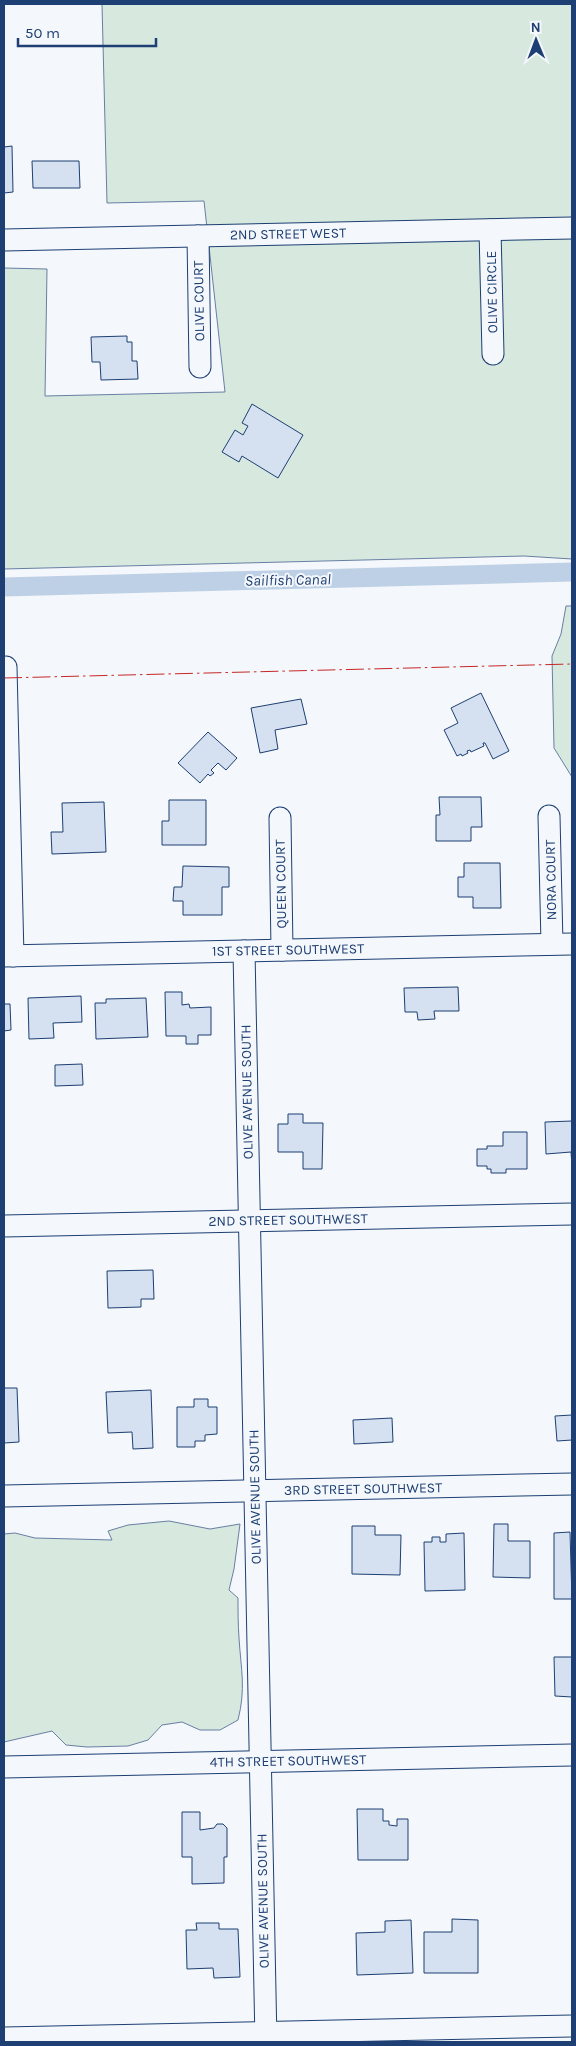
<svg xmlns="http://www.w3.org/2000/svg" width="576" height="2046" viewBox="0 0 576 2046" font-family="Karla,sans-serif">
<rect width="100%" height="100%" fill="#f4f7fb"/>
<g fill="#d7e8df" stroke="#687fa3">
<polygon points="102,4 572,4 572,559 524,556 4,569 4,268 47,269 45,396 225,392 204,201 107,203"/>
<polygon points="566,606 572,606 572,777 554,748 552,656 561,634"/>
<path d="M169 1521 210 1529 240 1524 234 1569 229 1590 238 1598C238 1611 238 1624 239 1638 241 1670 246 1688 238 1720L220 1730H200L182 1722 162 1725 148 1740 128 1746 87 1747 66 1745 52 1731 4 1742V1534L15 1533 35 1538 112 1540 108 1531 128 1525Z"/>
</g>
<g fill="none" stroke-linecap="round" stroke-linejoin="round">
<polyline stroke="#bed0e5" stroke-width="19" points="4,587 572,572"/>
</g>
<g fill="#d5e0f0" stroke="#1d3f73">
<polygon points="12,146 13,192 4,193 4,147"/>
<polygon points="32,161 79,161 80,188 33,188"/>
<polygon points="127,336 127,342 132,342 132,361 137,361 138,379 101,380 100,362 92,362 91,337"/>
<polygon points="252,404 303,435 278,478 242,456 239,462 222,452 235,430 243,435 248,426 242,423"/>
<polygon points="481,693 509,751 493,759 485,743 483,743 484,746 471,752 470,750 467,751 468,753 462,756 461,754 457,756 444,730 458,723 451,708"/>
<polygon points="301,699 307,724 275,730 278,749 260,753 251,708"/>
<polygon points="208,732 237,758 226,770 218,763 211,770 214,773 210,776 208,774 200,783 178,763"/>
<polygon points="439,797 481,797 482,827 471,827 471,841 436,841 436,815 440,815"/>
<polygon points="169,800 206,800 206,845 162,845 162,821 169,821"/>
<polygon points="104,802 106,852 52,854 51,832 63,832 62,803"/>
<polygon points="464,863 500,863 501,908 473,908 473,897 458,897 458,877 464,877"/>
<polygon points="183,866 229,867 229,887 222,887 222,915 183,915 183,901 173,901 174,887 182,887"/>
<polygon points="458,987 459,1011 434,1011 435,1019 418,1020 417,1012 405,1012 404,988"/>
<polygon points="165,992 182,992 182,1005 189,1004 190,1008 211,1007 211,1035 198,1035 198,1044 186,1044 186,1036 166,1036"/>
<polygon points="81,996 82,1022 53,1023 54,1038 29,1039 28,998"/>
<polygon points="146,998 148,1037 96,1039 95,1003 106,1003 106,999"/>
<polygon points="4,1004 10,1004 11,1030 4,1031"/>
<polygon points="82,1064 83,1085 55,1086 55,1065"/>
<polygon points="288,1114 303,1114 303,1123 323,1123 322,1169 303,1169 303,1152 278,1152 278,1124 288,1124"/>
<polygon points="572,1121 572,1166 571,1152 546,1154 545,1122"/>
<polygon points="503,1132 527,1132 527,1169 506,1169 506,1173 491,1173 491,1169 487,1169 487,1166 477,1166 477,1149 487,1149 487,1146 503,1146"/>
<polygon points="153,1270 154,1299 141,1299 141,1307 108,1308 107,1271"/>
<polygon points="4,1388 17,1388 19,1442 4,1443"/>
<polygon points="151,1390 153,1448 133,1449 132,1432 108,1433 106,1392"/>
<polygon points="194,1399 208,1399 208,1407 217,1407 217,1434 205,1435 205,1441 195,1441 195,1447 177,1447 177,1407 194,1407"/>
<polygon points="572,1415 572,1440 557,1441 555,1416"/>
<polygon points="392,1418 393,1442 354,1444 353,1420"/>
<polygon points="494,1524 508,1524 508,1541 530,1541 530,1578 493,1577"/>
<polygon points="352,1526 375,1526 375,1535 401,1535 400,1575 352,1574"/>
<polygon points="570,1532 572,1599 554,1599 554,1533"/>
<polygon points="464,1533 465,1590 425,1591 424,1542 432,1542 432,1537 440,1537 440,1542 446,1542 446,1534"/>
<polygon points="554,1657 572,1657 572,1697 555,1696"/>
<polygon points="357,1809 383,1809 383,1821 389,1821 389,1825 397,1826 397,1819 408,1819 408,1860 358,1860"/>
<polygon points="182,1812 200,1812 200,1830 214,1828 217,1824 223,1824 227,1828 227,1857 224,1857 224,1883 192,1884 192,1857 182,1857"/>
<polygon points="452,1919 478,1920 478,1973 424,1973 424,1932 452,1932"/>
<polygon points="411,1920 413,1973 357,1975 356,1933 385,1932 385,1921"/>
<polygon points="196,1923 219,1923 219,1929 238,1929 240,1977 214,1978 213,1968 187,1969 186,1930 197,1930"/>
</g>
<g fill="none" stroke-linecap="round" stroke-linejoin="round">
<defs>
<g id="minor">
<polyline points="490,230 493,354"/>
<polyline points="198,236 200,367"/>
<polyline points="4,240 572,228"/>
<polyline points="6,667 13,956"/>
<polyline points="549,816 552,944"/>
<polyline points="280,818 282,950"/>
<polyline points="244,951 266,2042"/>
<polyline points="4,956 572,944"/>
<polyline points="4,1226 572,1214"/>
<polyline points="4,1496 572,1484"/>
<polyline points="4,1767 572,1755"/>
<polyline points="4,2038 572,2026"/>
</g>
</defs>
<use href="#minor" stroke="#1d3f73" stroke-width="23"/>
<use href="#minor" stroke="#f4f7fb" stroke-width="21"/>
<polyline stroke="#c62828" stroke-width="1" stroke-dasharray="18 4 2.5 4" stroke-linecap="butt" points="4,678 572,664"/>
</g>
<g text-anchor="middle" dominant-baseline="central" stroke-width="4" stroke-linejoin="round" paint-order="stroke">
<g font-size="14" fill="#1d3f73" stroke="#f4f7fb">
<text transform="translate(288 234) rotate(-1)">2ND STREET WEST</text>
<text transform="translate(492 292) rotate(-91)">OLIVE CIRCLE</text>
<text transform="translate(199 301) rotate(-91)">OLIVE COURT</text>
<text transform="translate(551 880) rotate(-91)">NORA COURT</text>
<text transform="translate(281 884) rotate(-91)">QUEEN COURT</text>
<text transform="translate(288 950) rotate(-1)">1ST STREET SOUTHWEST</text>
<text transform="translate(247 1092) rotate(-91)">OLIVE AVENUE SOUTH</text>
<text transform="translate(288 1220) rotate(-1)">2ND STREET SOUTHWEST</text>
<text transform="translate(363 1489) rotate(-1)">3RD STREET SOUTHWEST</text>
<text transform="translate(255 1497) rotate(-91)">OLIVE AVENUE SOUTH</text>
<text transform="translate(288 1761) rotate(-1)">4TH STREET SOUTHWEST</text>
<text transform="translate(263 1901) rotate(-91)">OLIVE AVENUE SOUTH</text>
</g>
<g font-size="15" font-style="italic" fill="#1d3f73" stroke="#f4f7fb">
<text transform="translate(288 580) rotate(-1)">Sailfish Canal</text>
</g>
</g>
<rect width="576" height="2046" fill="none" stroke="#1d3f73" stroke-width="10"/>
<g transform="translate(536 40) rotate(359)" stroke="#f4f7fb" stroke-width="4" paint-order="stroke">
<path d="M0-4L9 19L0 12L-9 19Z" fill="#1d3f73"/>
<text y="-8" font-size="14" font-weight="bold" text-anchor="middle" fill="#1d3f73">N</text>
</g>
<path d="M18 38v8h138v-8" fill="none" stroke="#1d3f73" stroke-width="2.5"/>
<text x="25" y="38" font-size="15" fill="#1d3f73" stroke="#f4f7fb" stroke-width="4" paint-order="stroke">50 m</text>
</svg>
